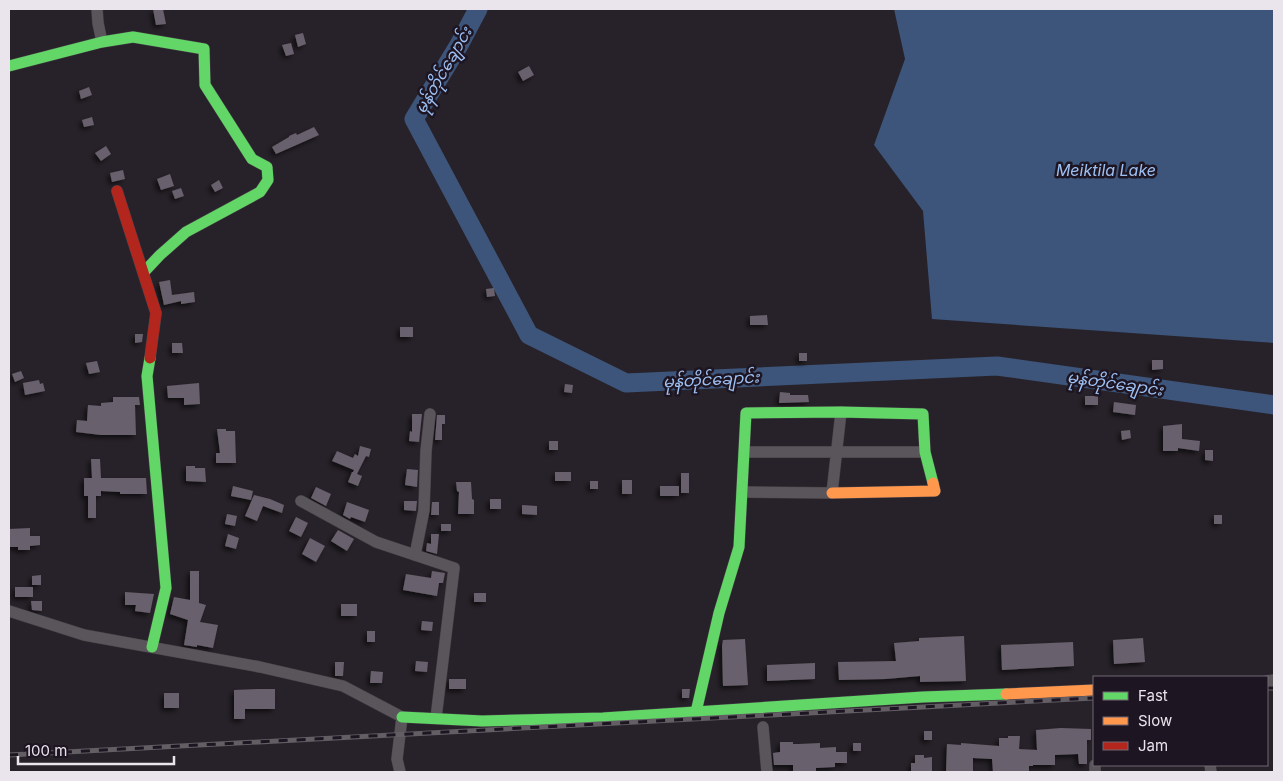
<svg xmlns="http://www.w3.org/2000/svg" width="1283" height="781" viewBox="0 0 1283 781" font-family="Inter,'Noto Sans Myanmar',sans-serif">
<defs>
<filter id="shadow"><feDropShadow dx="-3" dy="3" stdDeviation="2.5" flood-color="#0009"/></filter>
</defs>
<rect width="100%" height="100%" fill="#272229"/>
<polygon fill="#3d557a" points="894,9 1274,9 1274,343 932,319 923,211 874,145 905,59"/>
<g fill="none" stroke-linecap="round" stroke-linejoin="round">
<polyline stroke="#3d557a" stroke-width="19" points="478,9 459,45 414,119 529,335 626,383 997,366 1274,405"/>
</g>
<g fill="#68606c" filter="url(#shadow)">
<polygon points="153,9 163,9 166,24 156,25"/>
<polygon points="303,33 306,44 298,47 295,35"/>
<polygon points="291,43 294,54 286,56 282,45"/>
<polygon points="529,66 534,75 523,81 518,72"/>
<polygon points="89,87 92,95 81,99 79,91"/>
<polygon points="92,117 94,125 84,127 82,120"/>
<polygon points="314,127 319,135 276,154 272,147 289,137 289,136 296,133 297,135"/>
<polygon points="106,146 111,154 101,161 95,153"/>
<polygon points="123,170 125,179 112,182 110,173"/>
<polygon points="170,174 174,186 161,190 157,179"/>
<polygon points="219,180 223,188 215,192 211,185"/>
<polygon points="181,188 184,196 175,199 172,191"/>
<polygon points="170,280 172,295 194,292 195,302 181,304 181,301 164,305 159,282"/>
<polygon points="494,288 495,296 487,297 486,289"/>
<polygon points="767,315 768,325 750,325 750,316"/>
<rect x="400" y="327" width="13" height="10"/>
<polygon points="135,334 143,334 142,342 135,343"/>
<polygon points="172,343 182,343 183,353 172,353"/>
<rect x="799" y="353" width="8" height="8"/>
<polygon points="1152,360 1163,360 1163,369 1152,370"/>
<polygon points="97,361 100,372 89,374 86,363"/>
<polygon points="21,371 24,378 15,382 12,374"/>
<polygon points="39,380 40,384 43,383 45,391 25,395 23,383"/>
<polygon points="199,383 200,404 184,405 184,398 168,398 167,386"/>
<polygon points="565,384 573,385 572,393 564,392"/>
<polygon points="780,392 790,393 790,395 808,395 809,402 779,403"/>
<rect x="1085" y="396" width="13" height="9"/>
<polygon points="113,397 139,397 140,405 135,405 136,435 101,435 76,432 77,420 87,421 88,405 101,406 101,403 113,402"/>
<polygon points="1114,402 1136,405 1135,415 1113,412"/>
<polygon points="412,414 422,414 419,442 409,441 410,431 412,432"/>
<polygon points="437,415 445,415 445,424 442,424 442,440 435,440"/>
<polygon points="1182,424 1182,439 1200,441 1199,451 1178,448 1178,451 1163,451 1163,426"/>
<polygon points="217,429 226,429 226,431 235,431 236,463 216,463 216,453 220,453"/>
<polygon points="1130,430 1131,438 1122,440 1121,431"/>
<rect x="549" y="441" width="9" height="9"/>
<polygon points="360,446 371,449 369,457 366,456 357,474 362,476 358,486 348,482 352,472 353,472 354,470 332,461 337,451 353,458 355,454 358,456"/>
<polygon points="1205,450 1213,450 1213,461 1205,460"/>
<polygon points="91,459 100,459 101,478 146,478 147,494 120,494 120,492 101,491 101,496 96,496 96,518 88,518 88,496 84,496 84,478 92,478"/>
<polygon points="186,466 195,466 195,468 205,468 206,482 186,481"/>
<polygon points="407,469 418,470 417,487 405,485"/>
<rect x="555" y="472" width="16" height="9"/>
<rect x="681" y="473" width="8" height="20"/>
<rect x="622" y="480" width="10" height="14"/>
<rect x="590" y="481" width="8" height="8"/>
<polygon points="456,482 471,482 472,499 474,500 474,514 458,514 459,492 457,491"/>
<polygon points="233,486 253,491 251,500 231,496"/>
<rect x="660" y="486" width="19" height="10"/>
<polygon points="316,487 331,494 326,506 311,498"/>
<polygon points="254,495 270,499 284,505 282,513 263,506 257,521 245,516"/>
<rect x="490" y="499" width="11" height="10"/>
<polygon points="404,501 417,501 416,511 404,510"/>
<polygon points="347,502 369,510 365,522 351,517 350,519 343,515"/>
<polygon points="432,502 439,502 439,515 431,515"/>
<polygon points="522,505 537,506 537,515 522,514"/>
<polygon points="227,514 237,516 235,526 225,524"/>
<rect x="1214" y="515" width="8" height="9"/>
<polygon points="296,517 308,523 301,537 289,531"/>
<rect x="441" y="524" width="10" height="7"/>
<polygon points="30,528 30,536 40,536 40,545 30,546 30,550 18,550 18,547 9,547 9,529"/>
<polygon points="338,530 354,539 347,551 331,541"/>
<polygon points="228,534 239,538 236,549 225,546"/>
<polygon points="431,534 439,534 437,554 426,551 427,543 431,544"/>
<polygon points="310,538 325,546 316,562 302,554"/>
<polygon points="190,571 199,571 199,603 206,605 200,622 218,625 213,648 197,645 197,647 184,645 188,620 170,614 174,597 190,600"/>
<polygon points="432,571 445,573 443,583 439,583 437,596 403,590 406,574 431,578"/>
<polygon points="41,575 41,585 32,585 32,576"/>
<rect x="15" y="587" width="18" height="10"/>
<polygon points="125,592 154,594 150,613 135,611 136,605 125,605"/>
<rect x="474" y="593" width="12" height="9"/>
<polygon points="31,601 42,601 42,611 32,610"/>
<rect x="341" y="604" width="16" height="12"/>
<polygon points="422,621 433,622 432,631 421,630"/>
<rect x="367" y="631" width="8" height="11"/>
<polygon points="964,636 966,681 920,682 920,676 886,679 839,680 838,662 896,661 894,643 919,641 919,638"/>
<polygon points="1143,638 1145,662 1114,664 1113,640"/>
<polygon points="745,639 748,685 723,686 722,646 723,640"/>
<polygon points="1073,642 1074,666 1002,670 1001,645"/>
<polygon points="416,661 428,662 427,672 415,671"/>
<polygon points="335,662 344,662 343,676 335,676"/>
<polygon points="815,663 815,679 767,681 767,665"/>
<polygon points="371,671 383,672 382,683 370,683"/>
<rect x="449" y="679" width="17" height="10"/>
<polygon points="257,689 275,689 275,709 245,709 245,719 234,719 234,690"/>
<polygon points="682,689 690,689 689,698 682,698"/>
<rect x="164" y="693" width="15" height="15"/>
<polygon points="1061,728 1091,729 1091,740 1087,740 1087,764 1079,764 1078,754 1055,755 1055,765 1033,765 1033,766 1029,766 1029,772 993,772 992,759 973,758 973,772 946,772 947,744 961,745 961,743 999,746 999,738 1008,738 1008,736 1020,736 1019,749 1037,750 1036,730"/>
<rect x="924" y="731" width="8" height="9"/>
<polygon points="780,742 793,742 793,744 799,744 820,743 820,748 836,747 836,752 847,752 847,763 835,763 835,767 816,768 816,772 793,772 793,765 774,765 773,753 780,752"/>
<rect x="853" y="743" width="8" height="8"/>
<polygon points="915,755 924,755 924,758 932,757 932,772 911,772 911,763 915,763"/>
</g>
<g fill="none" stroke-linecap="round" stroke-linejoin="round">
<defs>
<g id="street">
<polyline points="97,9 98,23 102,42"/>
<polyline points="744,452 925,452"/>
<polyline points="742,492 832,493 841,412"/>
<polyline points="301,501 376,542 454,568 436,718"/>
<polyline points="415,555 424,510 426,451 430,414"/>
<polyline points="9,611 84,635 260,667 343,686 402,717 397,759 400,772"/>
<polyline points="1267,681 1274,680"/>
<polyline points="763,727 767,772"/>
<polyline points="1210,765 1211,772"/>
<polyline points="1095,772 1095,765"/>
</g>
<g id="fast">
<polyline points="9,66 102,42 133,37 204,49 205,85 252,159 267,167 268,180 260,192 186,232 160,255 144,272"/>
<polyline points="150,358 147,376 166,588 152,647"/>
<polyline points="696,712 719,613 739,547 746,413 841,412 923,414 925,452 933,483"/>
<polyline points="402,717 482,721 603,718 923,697 1006,694"/>
</g>
<g id="slow">
<polyline points="832,493 935,491 933,483"/>
<polyline points="1006,694 1094,690"/>
</g>
<polyline id="jam" points="117,191 156,313 150,358"/>
</defs>
<use href="#street" stroke="#443f45" stroke-width="12"/>
<use href="#fast" stroke="#443f45" stroke-width="12"/>
<use href="#slow" stroke="#443f45" stroke-width="12"/>
<use href="#jam" stroke="#443f45" stroke-width="12"/>
<use href="#street" stroke="#5a555b" stroke-width="11"/>
<use href="#fast" stroke="#63d668" stroke-width="11"/>
<use href="#slow" stroke="#ff974d" stroke-width="11"/>
<use href="#jam" stroke="#b3261e" stroke-width="11"/>
<defs>
<g id="rail">
<polyline points="1267,688 1274,688"/>
<polyline points="9,755 1094,698"/>
</g>
</defs>
<use href="#rail" stroke="#625e64" stroke-width="5"/>
<use href="#rail" stroke="#1e1522" stroke-width="3" stroke-dasharray="9" stroke-linecap="butt"/>
</g>
<g text-anchor="middle" dominant-baseline="central" stroke-width="5" stroke-linejoin="round" paint-order="stroke">
<g font-size="16" font-style="italic" fill="#9ec1f4" stroke="#1e1522">
<text transform="translate(443 70) rotate(-60)">မုန်တိုင်ချောင်း</text>
<text x="1106" y="170">Meiktila Lake</text>
<text transform="translate(711 379) rotate(-3)">မုန်တိုင်ချောင်း</text>
<text transform="translate(1115 383) rotate(8)">မုန်တိုင်ချောင်း</text>
</g>
</g>
<rect width="1283" height="781" fill="none" stroke="#eae4ed" stroke-width="20"/>
<rect x="1093" y="676" width="175" height="90" fill="#1e1522" stroke="#706873"/>
<rect x="1103" y="692" width="25" height="8" fill="#63d668" stroke="#706873"/>
<text x="1138" y="701" font-size="15" fill="#eae4ed">Fast</text>
<rect x="1103" y="717" width="25" height="8" fill="#ff974d" stroke="#706873"/>
<text x="1138" y="726" font-size="15" fill="#eae4ed">Slow</text>
<rect x="1103" y="742" width="25" height="8" fill="#b3261e" stroke="#706873"/>
<text x="1138" y="751" font-size="15" fill="#eae4ed">Jam</text>
<path d="M18 756v8h156v-8" fill="none" stroke="#eae4ed" stroke-width="2.5"/>
<text x="25" y="756" font-size="15" fill="#eae4ed" stroke="#1e1522" stroke-width="4" paint-order="stroke">100 m</text>
</svg>
